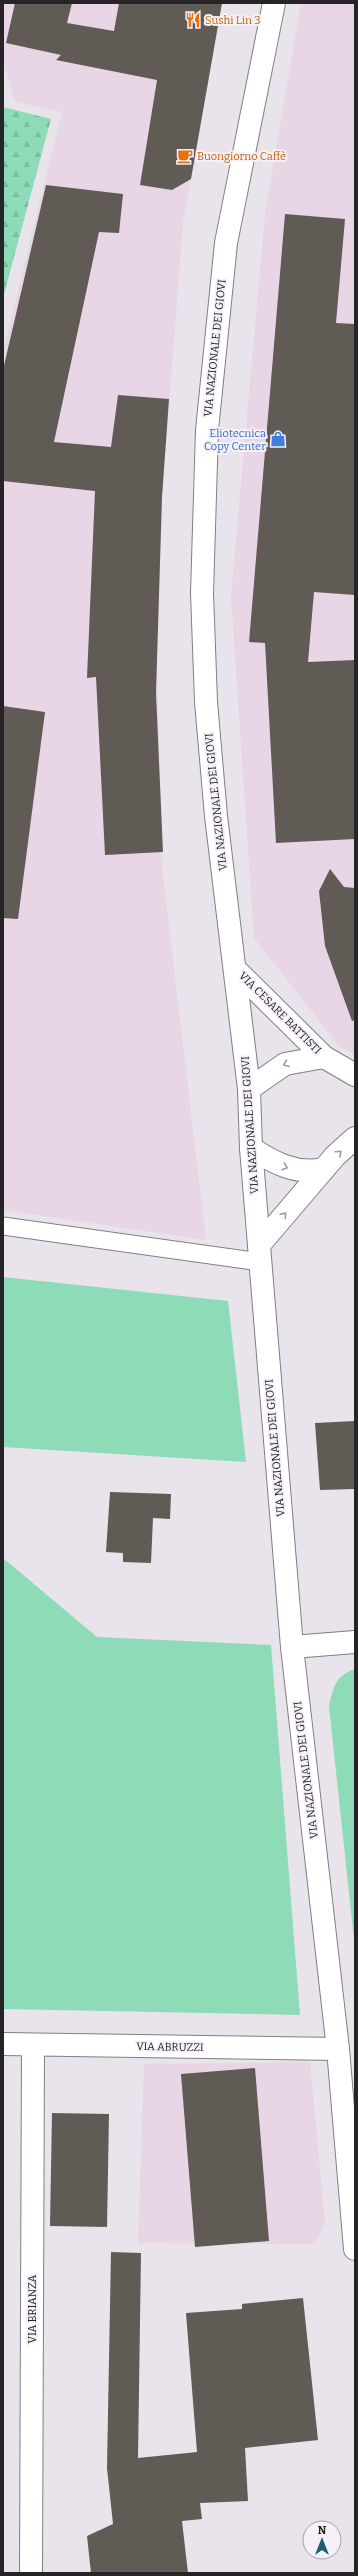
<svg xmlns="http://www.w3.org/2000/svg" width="358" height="2576" viewBox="0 0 358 2576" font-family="Bitter,serif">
<defs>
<pattern id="forest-firs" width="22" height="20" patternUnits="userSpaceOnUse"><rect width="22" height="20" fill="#8edbb7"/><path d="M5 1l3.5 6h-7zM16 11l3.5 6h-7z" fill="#7abc9d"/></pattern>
</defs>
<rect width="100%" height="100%" fill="#e9e3eb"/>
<g fill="#e8d5e5">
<polygon points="3,3 222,3 183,222 162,497 157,672 162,867 206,1240 3,1210 3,352 62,112 15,102 3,61"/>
<polygon points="301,3 355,3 355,1055 339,1046 254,938 231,596 265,215"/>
<polygon points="310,2062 325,2224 314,2244 138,2243 144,2064"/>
</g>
<g fill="#8edbb7">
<polygon points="3,1277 228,1301 246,1462 3,1447"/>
<polygon points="3,1558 97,1637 271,1645 300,2015 3,2009"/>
<path d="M355 1669V1949L329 1706C334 1686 335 1676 355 1669Z"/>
</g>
<polygon fill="url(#forest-firs)" points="3,107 51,119 3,298"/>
<g fill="#605b55">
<polygon points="15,3 72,3 67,23 114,31 119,3 222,3 191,179 172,190 140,185 157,80 56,60 61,55 6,43"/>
<polygon points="46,185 123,194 119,233 99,232 54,442 111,447 118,395 169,399 162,497 156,693 163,852 105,855 96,677 87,678 95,491 3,481 3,370"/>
<polygon points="285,214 345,219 336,323 355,324 355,595 314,592 308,662 355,660 355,839 276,843 265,643 249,642"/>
<polygon points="3,706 45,712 18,919 3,918"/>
<polygon points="330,869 344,887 355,888 355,1020 352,1021 325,946 319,891"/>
<polygon points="355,1421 355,1489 320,1490 315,1423"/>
<polygon points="110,1492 171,1494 170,1519 153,1518 151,1563 123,1562 123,1553 106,1552"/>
<polygon points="255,2068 269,2241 195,2247 181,2074"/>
<polygon points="52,2113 109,2114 107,2227 50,2226"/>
<polygon points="111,2252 141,2253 138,2458 197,2452 186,2313 242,2309 242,2304 303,2298 318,2440 245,2448 248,2501 200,2503 202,2519 182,2521 188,2573 91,2573 87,2536 113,2524 107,2468"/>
</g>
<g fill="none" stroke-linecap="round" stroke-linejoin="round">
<defs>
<polyline id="service" points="3,1226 260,1262"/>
<g id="minor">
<polyline points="292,1647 355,1642"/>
<polyline points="3,2044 338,2049"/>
<polyline points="31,2573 33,2045"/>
</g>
<g id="tertiary">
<polyline points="236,970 324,1057 355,1075"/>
<polyline points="249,1089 285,1064 324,1057"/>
<path d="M251 1148C274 1163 296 1175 324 1169"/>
<polyline points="259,1245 335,1156 355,1138"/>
</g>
<polyline id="secondary" points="274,3 226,243 207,430 202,593 206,702 216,816 249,1089 251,1148 292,1647 338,2049 355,2249"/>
</defs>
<use href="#service" stroke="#827e84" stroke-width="19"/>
<use href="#minor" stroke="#827e84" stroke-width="24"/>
<use href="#tertiary" stroke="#827e84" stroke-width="24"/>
<use href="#secondary" stroke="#827e84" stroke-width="24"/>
<use href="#service" stroke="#fff" stroke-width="17"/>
<use href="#minor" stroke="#fff" stroke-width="22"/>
<use href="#tertiary" stroke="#fff" stroke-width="22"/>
<use href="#secondary" stroke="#fff" stroke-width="22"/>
</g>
<defs><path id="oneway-chevron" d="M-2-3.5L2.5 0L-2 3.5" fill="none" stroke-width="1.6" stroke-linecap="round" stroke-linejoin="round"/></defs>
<g stroke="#9d9c9d">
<use href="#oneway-chevron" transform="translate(286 1064) rotate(158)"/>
<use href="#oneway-chevron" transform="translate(339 1153) rotate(-43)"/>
<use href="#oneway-chevron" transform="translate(285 1167) rotate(19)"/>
<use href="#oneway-chevron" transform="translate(284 1215) rotate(-49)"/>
</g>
<defs>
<symbol id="restaurant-bare" viewBox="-9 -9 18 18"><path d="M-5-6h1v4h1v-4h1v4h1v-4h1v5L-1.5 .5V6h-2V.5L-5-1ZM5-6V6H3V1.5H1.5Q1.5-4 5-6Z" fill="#e8710a" stroke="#f6f1f8" stroke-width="2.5" paint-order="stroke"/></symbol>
<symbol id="cafe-bare" viewBox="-9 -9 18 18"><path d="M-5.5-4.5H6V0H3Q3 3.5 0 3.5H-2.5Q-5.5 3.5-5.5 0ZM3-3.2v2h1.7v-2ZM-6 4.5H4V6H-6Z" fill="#e8710a" stroke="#f6f1f8" stroke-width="2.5" paint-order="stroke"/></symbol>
<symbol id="shop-bare" viewBox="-9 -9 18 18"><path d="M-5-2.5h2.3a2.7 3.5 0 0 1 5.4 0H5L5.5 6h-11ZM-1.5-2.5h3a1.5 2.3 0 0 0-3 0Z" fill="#3f7fe0" stroke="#f6f1f8" stroke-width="2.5" paint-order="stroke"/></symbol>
</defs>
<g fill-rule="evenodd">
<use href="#restaurant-bare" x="182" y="9" width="22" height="22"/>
<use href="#cafe-bare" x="174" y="145" width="22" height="22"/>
<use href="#shop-bare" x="267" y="428" width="22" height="22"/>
</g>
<g text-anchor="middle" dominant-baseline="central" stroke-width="4" stroke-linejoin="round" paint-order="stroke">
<g font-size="11" fill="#c56008" stroke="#f6f1f8" text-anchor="start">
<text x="205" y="20">Sushi Lin 3</text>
<text x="197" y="156">Buongiorno Caffè</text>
</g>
<g font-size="11" fill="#262426" stroke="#f6f1f8">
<text transform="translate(215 348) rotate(-84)">VIA NAZIONALE DEI GIOVI</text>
<text transform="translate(216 802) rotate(-96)">VIA NAZIONALE DEI GIOVI</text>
<text transform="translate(280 1013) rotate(45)">VIA CESARE BATTISTI</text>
<text transform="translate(250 1125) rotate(-94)">VIA NAZIONALE DEI GIOVI</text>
<text transform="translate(275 1448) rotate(-95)">VIA NAZIONALE DEI GIOVI</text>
<text transform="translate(306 1770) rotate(-97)">VIA NAZIONALE DEI GIOVI</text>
<text transform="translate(170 2047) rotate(1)">VIA ABRUZZI</text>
<text transform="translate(32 2309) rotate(-90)">VIA BRIANZA</text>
</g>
<g font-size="11" fill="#366cbe" stroke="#f6f1f8" text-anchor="end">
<text x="266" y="433">Eliotecnica<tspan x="266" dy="13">Copy Center</tspan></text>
</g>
</g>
<rect width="358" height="2576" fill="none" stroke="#262426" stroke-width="8"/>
<g transform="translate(322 2540)"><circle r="19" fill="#f6f1f8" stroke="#a39fa4"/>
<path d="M0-3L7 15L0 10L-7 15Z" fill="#196171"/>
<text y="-6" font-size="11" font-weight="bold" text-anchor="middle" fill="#262426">N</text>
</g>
</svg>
